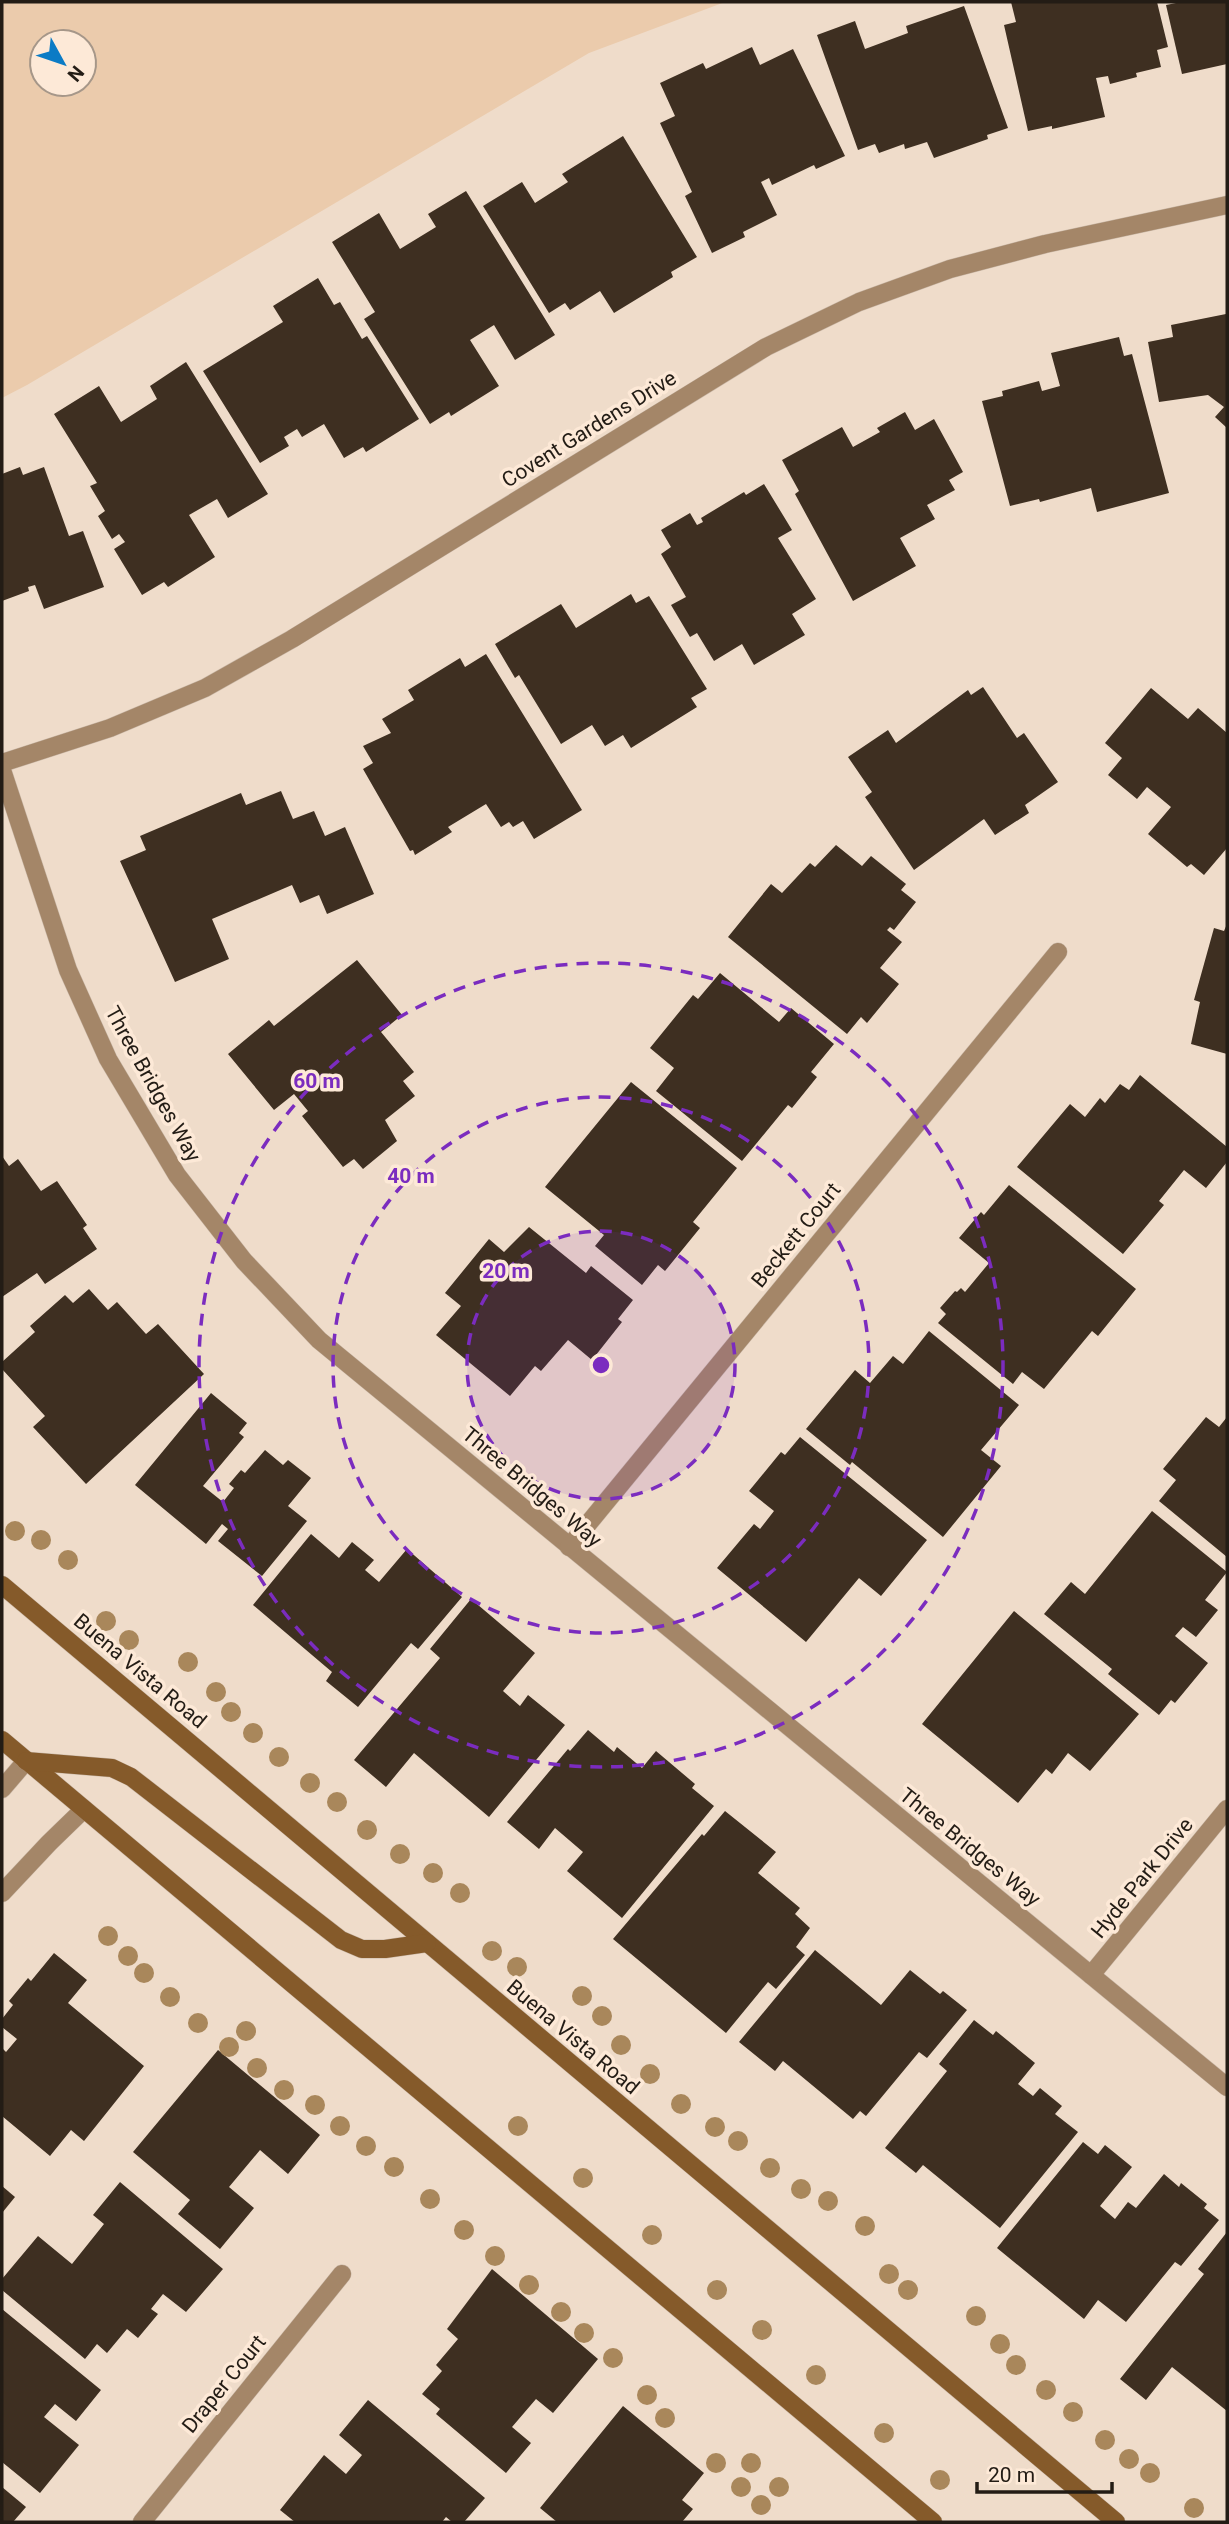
<svg xmlns="http://www.w3.org/2000/svg" width="1229" height="2524" viewBox="0 0 1229 2524" font-family="Roboto,sans-serif">
<rect width="100%" height="100%" fill="#efdcca"/>
<path fill="#ebcbac" fill-rule="evenodd" d="M2 2H725L589 53 27 385 2 398ZM42 42H84V84H42Z"/>
<g fill="#3e2f21">
<polygon points="1011,2 1157,2 1168,47 1157,50 1161,67 1136,73 1137,77 1110,84 1108,76 1096,78 1105,117 1052,129 1052,126 1028,131 1004,25 1016,22"/>
<polygon points="1181,2 1227,2 1227,64 1182,74 1166,5"/>
<polygon points="964,6 1008,128 987,135 988,139 934,158 927,142 905,149 904,144 879,153 875,144 858,150 817,35 855,21 865,49 908,33 906,26"/>
<polygon points="752,47 760,65 793,49 845,156 816,169 814,165 772,185 769,178 761,182 777,215 743,232 745,237 712,253 685,196 692,192 660,123 675,116 660,83 703,63 706,69"/>
<polygon points="623,136 697,257 671,272 673,277 614,313 600,291 570,310 565,303 549,313 483,206 522,182 535,203 568,182 562,174"/>
<polygon points="466,191 555,335 515,360 494,325 470,340 499,386 451,416 449,412 430,424 364,319 375,312 332,242 379,213 400,249 436,227 428,214"/>
<polygon points="318,278 334,305 340,302 362,339 367,336 419,419 366,452 363,447 344,458 324,424 302,437 297,429 284,437 289,446 260,463 203,371 283,322 273,306"/>
<polygon points="1226,314 1227,323 1227,428 1215,417 1224,407 1208,395 1159,402 1148,342 1173,337 1171,325"/>
<polygon points="1119,337 1124,356 1132,354 1169,493 1097,512 1091,488 1040,502 1039,499 1010,506 982,401 1003,396 1002,391 1039,381 1042,391 1060,386 1051,353"/>
<polygon points="186,362 268,494 228,518 217,499 189,515 215,557 168,587 164,582 142,595 114,549 125,542 119,534 112,539 98,516 105,511 90,486 97,483 54,414 99,386 121,422 157,399 150,386"/>
<polygon points="905,412 915,430 934,419 963,472 949,480 955,490 927,505 935,519 900,538 916,566 853,601 795,494 799,491 782,460 842,427 853,447 880,432 877,428"/>
<polygon points="20,467 23,475 44,467 69,536 83,531 104,587 44,609 35,585 28,587 29,591 2,601 2,474"/>
<polygon points="764,484 792,530 778,538 816,599 792,614 805,635 754,665 742,644 714,661 697,633 690,637 671,605 686,597 661,554 671,547 661,530 690,513 697,525 703,522 701,518 744,492 746,495"/>
<polygon points="631,594 636,603 649,596 707,689 691,698 697,707 631,748 623,735 605,746 592,725 561,744 519,675 515,678 495,644 561,604 576,628"/>
<polygon points="486,654 582,810 534,839 523,821 513,827 509,822 501,827 486,804 448,827 452,832 415,855 413,850 410,851 363,769 373,763 363,746 391,733 382,719 414,700 408,690 460,658 465,667"/>
<polygon points="983,687 1017,738 1024,733 1058,782 1025,805 1029,813 995,835 984,819 914,870 865,797 872,792 848,757 888,730 896,743 968,690 971,695"/>
<polygon points="1151,688 1188,719 1198,708 1227,733 1227,848 1204,875 1191,864 1187,867 1148,834 1171,807 1147,787 1137,799 1108,775 1122,758 1105,743"/>
<polygon points="281,791 293,819 314,811 325,836 345,827 374,894 327,914 319,895 300,903 292,885 212,919 229,959 175,982 120,861 146,850 140,836 241,793 246,805"/>
<polygon points="836,845 862,866 871,856 906,884 901,890 916,902 894,930 890,927 887,930 902,942 880,968 899,984 867,1023 861,1017 847,1034 728,937 771,884 782,893 810,863 815,867"/>
<polygon points="1227,924 1227,1054 1191,1044 1200,1002 1194,1000 1214,928 1224,931"/>
<polygon points="357,960 402,1015 381,1032 414,1072 403,1081 415,1096 385,1120 397,1141 363,1169 354,1159 343,1167 302,1116 308,1111 294,1094 274,1110 228,1054 269,1020 274,1026"/>
<polygon points="720,973 779,1022 791,1008 834,1044 811,1072 817,1077 792,1108 788,1105 742,1161 656,1091 674,1068 650,1048 693,995 698,999"/>
<polygon points="1140,1075 1227,1147 1227,1162 1206,1188 1184,1170 1159,1201 1164,1205 1123,1254 1017,1167 1070,1104 1085,1117 1100,1098 1105,1103 1120,1084 1129,1090"/>
<polygon points="631,1082 737,1168 693,1222 700,1228 665,1271 658,1265 642,1285 595,1246 604,1235 545,1187"/>
<polygon points="2,1156 9,1166 18,1159 41,1191 57,1181 87,1225 83,1228 97,1249 45,1284 37,1273 2,1297"/>
<polygon points="1009,1185 1136,1289 1098,1336 1092,1331 1044,1389 1022,1372 1013,1384 938,1323 946,1314 940,1308 955,1291 957,1292 961,1288 965,1292 989,1263 959,1238 981,1212 984,1215"/>
<polygon points="529,1227 586,1273 591,1266 633,1300 618,1319 622,1322 592,1360 568,1340 541,1371 535,1366 510,1396 436,1335 461,1306 445,1293 489,1239 504,1252"/>
<polygon points="89,1289 108,1310 117,1302 146,1334 158,1324 204,1374 86,1484 33,1427 45,1416 2,1369 2,1362 35,1332 30,1326 65,1295 73,1303"/>
<polygon points="929,1331 1019,1405 981,1450 1001,1466 943,1537 852,1462 850,1465 806,1429 855,1370 870,1383 893,1356 903,1364"/>
<polygon points="211,1393 247,1423 239,1433 244,1437 203,1486 223,1502 234,1488 229,1484 241,1470 245,1473 265,1450 283,1465 288,1460 311,1478 288,1506 307,1521 262,1576 218,1541 228,1529 222,1524 206,1544 135,1485"/>
<polygon points="1206,1417 1219,1427 1227,1417 1227,1557 1159,1501 1176,1480 1163,1469"/>
<polygon points="800,1437 927,1540 881,1596 859,1578 806,1642 717,1568 754,1524 760,1529 774,1511 749,1491 781,1452 785,1455"/>
<polygon points="1152,1511 1227,1572 1205,1600 1218,1610 1196,1637 1183,1627 1175,1636 1208,1663 1175,1703 1171,1700 1159,1715 1108,1674 1112,1669 1044,1614 1071,1582 1085,1594"/>
<polygon points="311,1534 339,1558 352,1542 374,1560 365,1570 379,1582 407,1549 462,1597 418,1649 411,1643 358,1707 326,1681 332,1672 253,1605"/>
<polygon points="471,1599 535,1653 503,1691 520,1706 528,1695 565,1725 489,1817 414,1753 386,1787 354,1760 440,1658 430,1649"/>
<polygon points="1014,1611 1139,1714 1090,1771 1068,1753 1052,1774 1046,1769 1018,1803 922,1724"/>
<polygon points="588,1730 614,1752 617,1747 642,1768 656,1751 695,1784 692,1788 714,1806 622,1918 567,1871 583,1852 555,1828 539,1849 507,1822 568,1749 570,1751"/>
<polygon points="725,1811 776,1852 758,1873 800,1908 795,1914 810,1928 796,1947 805,1955 776,1989 768,1982 726,2033 613,1939 702,1834 704,1836"/>
<polygon points="815,1950 881,2005 910,1970 940,1994 943,1991 967,2010 927,2058 919,2052 866,2116 860,2111 853,2119 783,2061 775,2071 739,2042"/>
<polygon points="54,1953 87,1980 68,2003 144,2066 84,2141 71,2130 50,2156 2,2116 2,2048 6,2052 17,2039 2,2027 2,2019 13,2005 9,2001 28,1978 31,1981"/>
<polygon points="974,2020 993,2035 996,2031 1035,2063 1018,2084 1033,2096 1040,2088 1062,2106 1055,2114 1078,2132 1000,2228 923,2165 916,2173 885,2148 947,2071 939,2064"/>
<polygon points="218,2050 320,2135 288,2174 260,2150 229,2187 254,2208 220,2249 178,2214 190,2200 133,2152"/>
<polygon points="1083,2142 1098,2154 1105,2145 1132,2167 1100,2206 1115,2219 1128,2202 1136,2208 1164,2174 1179,2187 1181,2183 1207,2204 1204,2208 1219,2220 1181,2266 1175,2262 1126,2322 1098,2300 1084,2319 997,2248"/>
<polygon points="120,2182 223,2269 186,2312 163,2294 151,2309 158,2314 138,2338 127,2329 107,2353 97,2344 85,2359 2,2290 2,2279 38,2236 72,2264 104,2224 93,2215"/>
<polygon points="2,2186 15,2197 2,2213"/>
<polygon points="1227,2232 1227,2411 1172,2367 1146,2400 1120,2379 1204,2274 1198,2269"/>
<polygon points="492,2269 598,2359 553,2413 536,2399 512,2427 531,2443 506,2473 436,2414 440,2409 422,2394 442,2371 436,2365 458,2339 447,2329"/>
<polygon points="2,2309 101,2390 76,2421 55,2404 44,2417 79,2445 40,2493 2,2462"/>
<polygon points="368,2400 485,2498 464,2522 452,2522 446,2517 442,2522 295,2522 280,2510 324,2455 346,2474 362,2455 339,2435"/>
<polygon points="623,2406 704,2473 682,2500 693,2509 682,2522 557,2522 540,2508"/>
<polygon points="2,2487 26,2507 13,2522 2,2522"/>
</g>
<g fill="none" stroke-linecap="round" stroke-linejoin="round">
<defs>
<g id="street">
<polyline points="2,763 110,728 205,688 292,639 766,347 859,302 950,269 1045,244 1227,205"/>
<polyline points="2,770 68,970 108,1059 177,1175 244,1261 319,1340 1227,2087"/>
<polyline points="569,1547 1058,952"/>
<polyline points="2,1789 26,1761"/>
<polyline points="2,1893 49,1843 84,1809"/>
<polyline points="1091,1975 1227,1809"/>
<polyline points="142,2522 342,2274"/>
</g>
<g id="secondary">
<polyline points="2,1585 1116,2522"/>
<polyline points="2,1740 933,2522"/>
<polyline points="26,1761 112,1768 131,1777 341,1940 362,1949 385,1949 427,1943"/>
</g>
</defs>
<use href="#street" stroke="#cab9a9" stroke-width="19"/>
<use href="#secondary" stroke="#cab9a9" stroke-width="19"/>
<use href="#street" stroke="#a48668" stroke-width="18"/>
<use href="#secondary" stroke="#855a2a" stroke-width="18"/>
</g>
<g fill="#a9875b">
<circle cx="15" cy="1531" r="10"/>
<circle cx="41" cy="1540" r="10"/>
<circle cx="68" cy="1560" r="10"/>
<circle cx="106" cy="1621" r="10"/>
<circle cx="129" cy="1640" r="10"/>
<circle cx="188" cy="1662" r="10"/>
<circle cx="216" cy="1692" r="10"/>
<circle cx="231" cy="1712" r="10"/>
<circle cx="253" cy="1733" r="10"/>
<circle cx="279" cy="1757" r="10"/>
<circle cx="310" cy="1783" r="10"/>
<circle cx="337" cy="1802" r="10"/>
<circle cx="367" cy="1830" r="10"/>
<circle cx="400" cy="1854" r="10"/>
<circle cx="433" cy="1873" r="10"/>
<circle cx="460" cy="1893" r="10"/>
<circle cx="108" cy="1936" r="10"/>
<circle cx="492" cy="1951" r="10"/>
<circle cx="128" cy="1956" r="10"/>
<circle cx="517" cy="1967" r="10"/>
<circle cx="144" cy="1973" r="10"/>
<circle cx="582" cy="1996" r="10"/>
<circle cx="170" cy="1997" r="10"/>
<circle cx="602" cy="2016" r="10"/>
<circle cx="198" cy="2023" r="10"/>
<circle cx="246" cy="2031" r="10"/>
<circle cx="621" cy="2045" r="10"/>
<circle cx="229" cy="2047" r="10"/>
<circle cx="257" cy="2068" r="10"/>
<circle cx="650" cy="2074" r="10"/>
<circle cx="284" cy="2090" r="10"/>
<circle cx="681" cy="2104" r="10"/>
<circle cx="315" cy="2105" r="10"/>
<circle cx="340" cy="2126" r="10"/>
<circle cx="518" cy="2126" r="10"/>
<circle cx="715" cy="2127" r="10"/>
<circle cx="738" cy="2141" r="10"/>
<circle cx="366" cy="2146" r="10"/>
<circle cx="394" cy="2167" r="10"/>
<circle cx="770" cy="2168" r="10"/>
<circle cx="583" cy="2178" r="10"/>
<circle cx="801" cy="2189" r="10"/>
<circle cx="430" cy="2199" r="10"/>
<circle cx="828" cy="2201" r="10"/>
<circle cx="865" cy="2226" r="10"/>
<circle cx="464" cy="2230" r="10"/>
<circle cx="652" cy="2235" r="10"/>
<circle cx="495" cy="2256" r="10"/>
<circle cx="889" cy="2274" r="10"/>
<circle cx="529" cy="2285" r="10"/>
<circle cx="717" cy="2290" r="10"/>
<circle cx="908" cy="2290" r="10"/>
<circle cx="561" cy="2312" r="10"/>
<circle cx="976" cy="2316" r="10"/>
<circle cx="762" cy="2330" r="10"/>
<circle cx="584" cy="2333" r="10"/>
<circle cx="1000" cy="2344" r="10"/>
<circle cx="613" cy="2358" r="10"/>
<circle cx="1016" cy="2365" r="10"/>
<circle cx="816" cy="2375" r="10"/>
<circle cx="1046" cy="2390" r="10"/>
<circle cx="647" cy="2395" r="10"/>
<circle cx="1073" cy="2412" r="10"/>
<circle cx="665" cy="2418" r="10"/>
<circle cx="884" cy="2433" r="10"/>
<circle cx="1105" cy="2440" r="10"/>
<circle cx="1129" cy="2459" r="10"/>
<circle cx="716" cy="2463" r="10"/>
<circle cx="751" cy="2463" r="10"/>
<circle cx="1150" cy="2473" r="10"/>
<circle cx="940" cy="2480" r="10"/>
<circle cx="741" cy="2487" r="10"/>
<circle cx="779" cy="2487" r="10"/>
<circle cx="761" cy="2505" r="10"/>
<circle cx="1194" cy="2508" r="10"/>
</g>
<circle cx="601" cy="1365" r="134" fill="#7b2cbf" fill-opacity=".12"/>
<g fill="none" stroke="#7b2cbf" stroke-width="3.5" stroke-dasharray="12 9">
<circle cx="601" cy="1365" r="134"/>
<circle cx="601" cy="1365" r="268"/>
<circle cx="601" cy="1365" r="402"/>
</g>
<g text-anchor="middle" dominant-baseline="central" stroke-width="7" stroke-linejoin="round" paint-order="stroke">
<g font-size="21" fill="#231c15" stroke="#fde9d7">
<text transform="translate(589 429) rotate(-32)">Covent Gardens Drive</text>
<text transform="translate(153 1084) rotate(61)">Three Bridges Way</text>
<text transform="translate(796 1235) rotate(-51)">Beckett Court</text>
<text transform="translate(532 1487) rotate(40)">Three Bridges Way</text>
<text transform="translate(140 1671) rotate(40)">Buena Vista Road</text>
<text transform="translate(970 1847) rotate(39)">Three Bridges Way</text>
<text transform="translate(1142 1878) rotate(-51)">Hyde Park Drive</text>
<text transform="translate(573 2037) rotate(40)">Buena Vista Road</text>
<text transform="translate(224 2384) rotate(-51)">Draper Court</text>
</g>
</g>
<circle cx="601" cy="1365" r="10" fill="#7b2cbf" stroke="#fde9d7" stroke-width="3.5"/>
<g font-size="21" text-anchor="middle" font-weight="bold" fill="#7b2cbf" stroke="#fde9d7" stroke-width="7" stroke-linejoin="round" paint-order="stroke">
<text x="317" y="1088">60 m</text>
<text x="411" y="1183">40 m</text>
<text x="506" y="1278">20 m</text>
</g>
<rect width="1229" height="2524" fill="none" stroke="#231c15" stroke-width="7"/>
<g transform="translate(63 63) rotate(130)"><circle r="33" fill="#fde9d7" stroke="#a69789" stroke-width="2"/>
<path d="M0-5L12 26L0 18L-12 26Z" fill="#0b7bc5"/>
<text y="-10" font-size="19" font-weight="bold" text-anchor="middle" fill="#231c15">N</text>
</g>
<path d="M977 2482v10h135v-10" fill="none" stroke="#231c15" stroke-width="3.5"/>
<text x="988" y="2482" font-size="21" fill="#231c15" stroke="#fde9d7" stroke-width="5" paint-order="stroke">20 m</text>
</svg>
